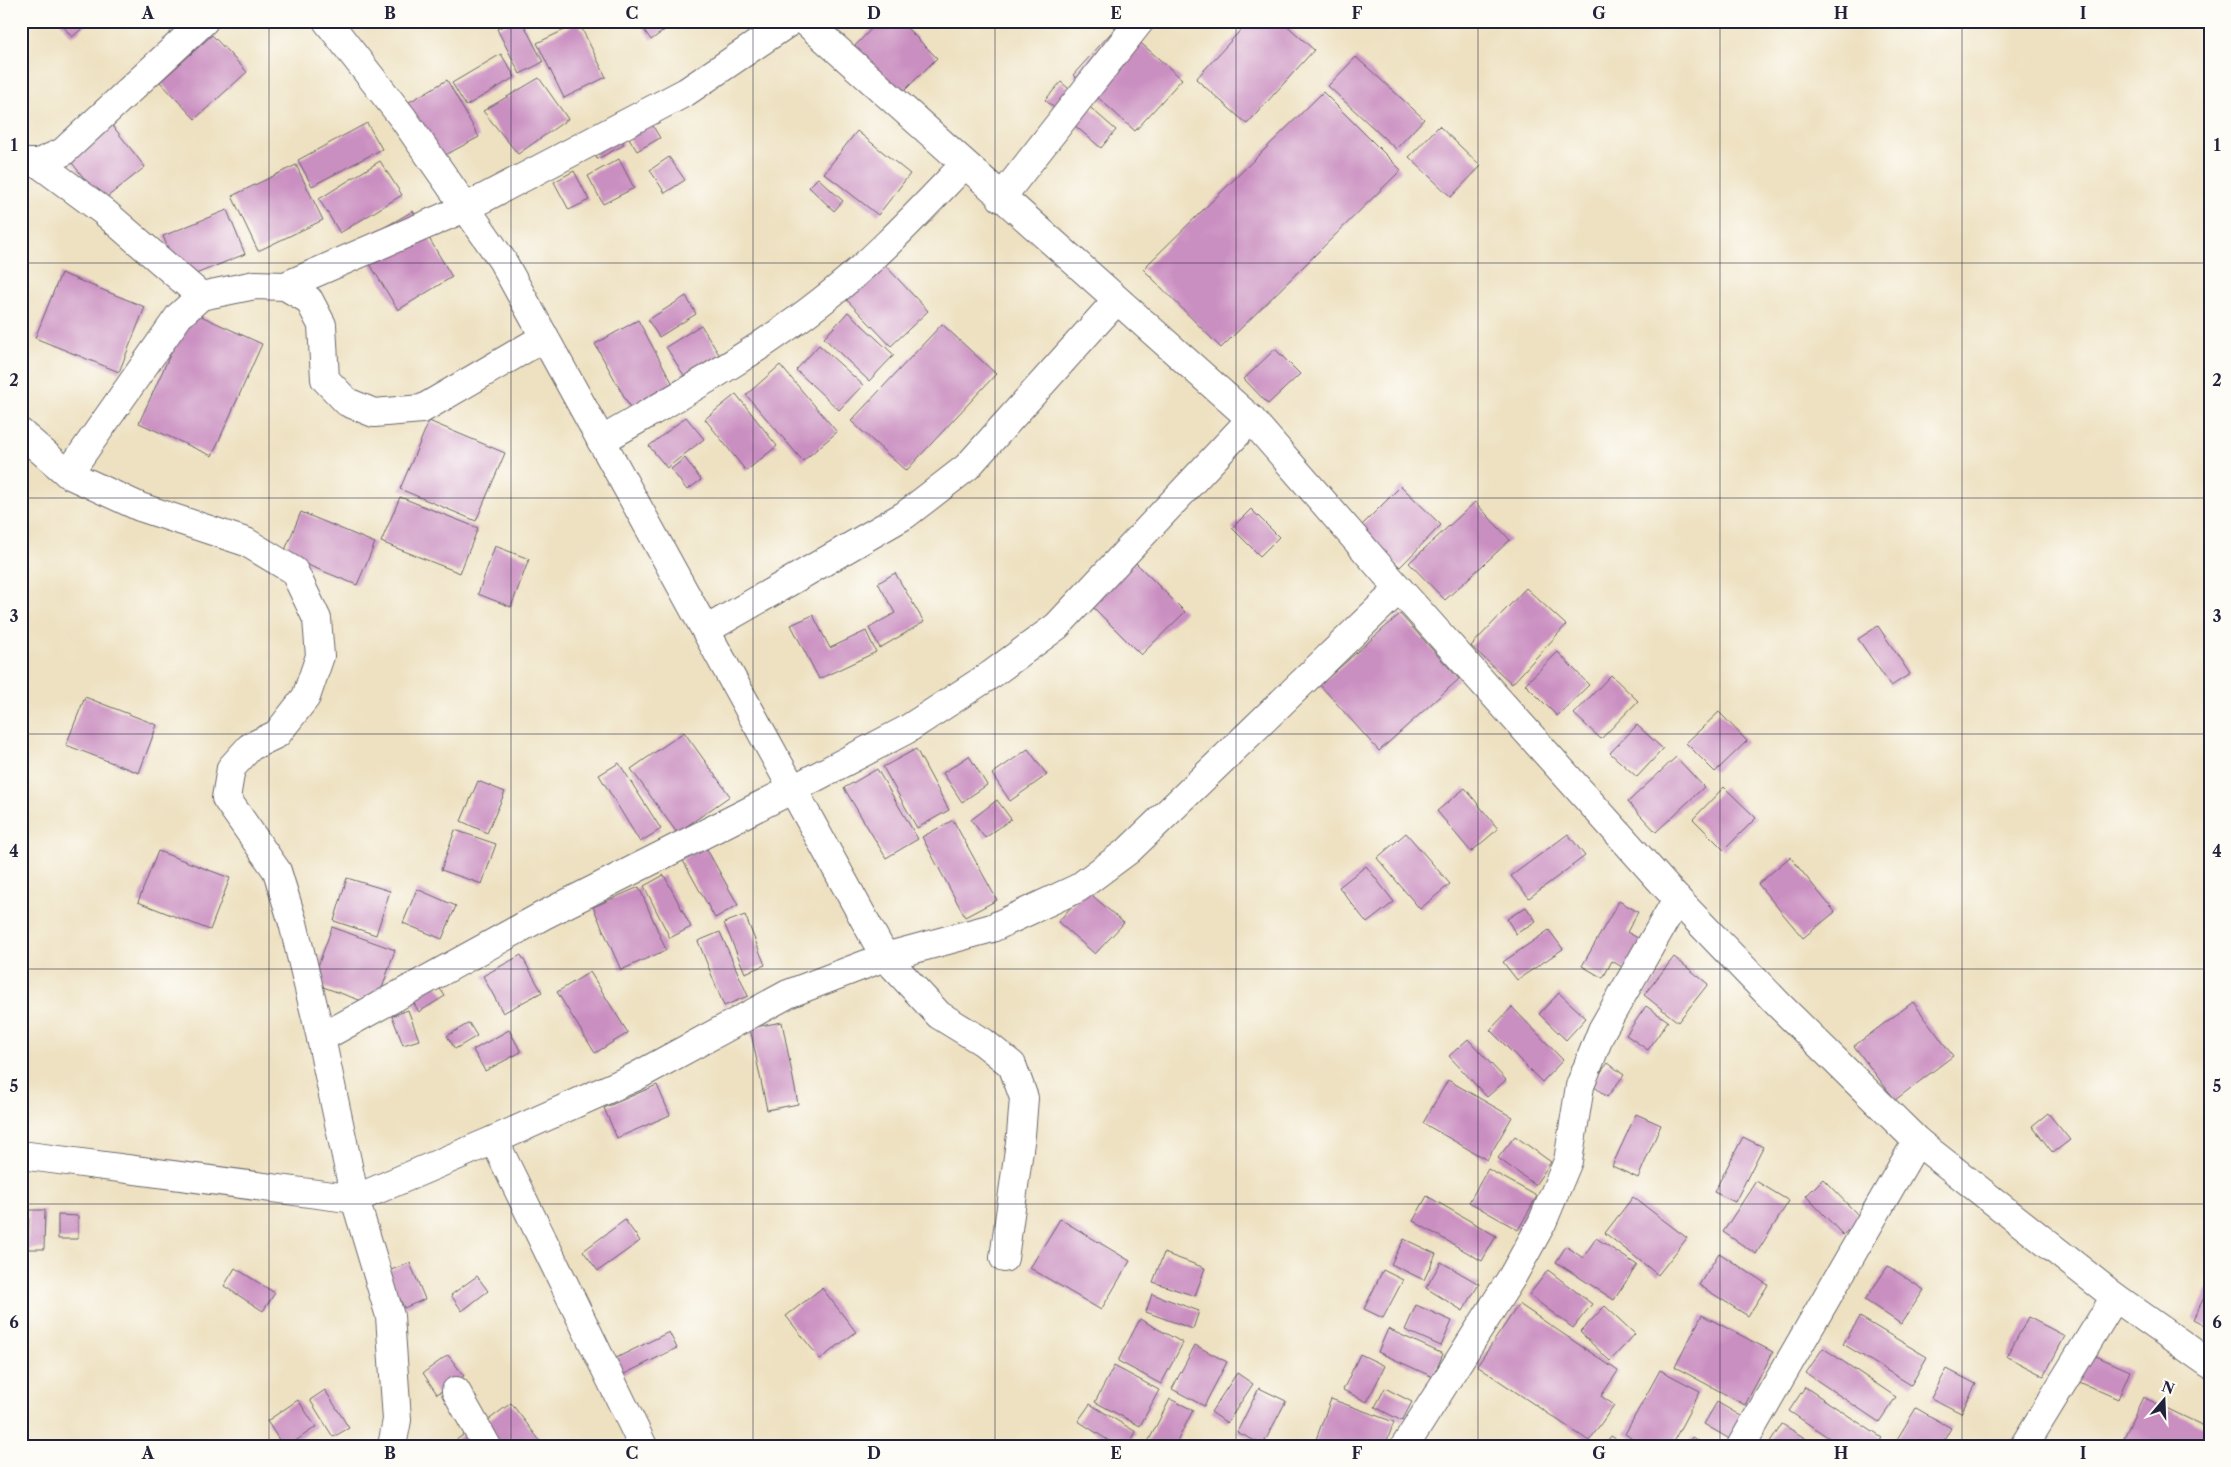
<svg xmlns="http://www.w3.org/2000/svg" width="2231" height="1467" viewBox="0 0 2231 1467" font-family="'Libre Caslon Text',serif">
<rect width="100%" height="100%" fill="#fdfcf7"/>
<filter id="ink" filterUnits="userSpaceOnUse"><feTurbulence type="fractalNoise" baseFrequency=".02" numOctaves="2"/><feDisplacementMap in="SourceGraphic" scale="10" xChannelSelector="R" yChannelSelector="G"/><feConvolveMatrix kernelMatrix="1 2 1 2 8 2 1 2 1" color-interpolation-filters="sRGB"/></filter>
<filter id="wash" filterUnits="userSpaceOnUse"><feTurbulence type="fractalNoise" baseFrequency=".0096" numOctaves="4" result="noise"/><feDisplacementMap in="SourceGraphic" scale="20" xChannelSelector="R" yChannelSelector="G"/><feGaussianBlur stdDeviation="1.12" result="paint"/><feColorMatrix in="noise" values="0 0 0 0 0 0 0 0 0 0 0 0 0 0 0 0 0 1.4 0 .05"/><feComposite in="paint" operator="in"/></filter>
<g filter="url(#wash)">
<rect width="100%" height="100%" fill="#eee1c1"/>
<g id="blocks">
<g fill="#ca8fc1">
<polygon points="59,21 91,21 72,37"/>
<polygon points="513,21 522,21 543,62 520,74 497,29"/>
<polygon points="638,21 677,21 651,40"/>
<polygon points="879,21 900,21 937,58 900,95 852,49"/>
<polygon points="1249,21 1282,21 1314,50 1247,124 1196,79"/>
<polygon points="579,23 606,77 564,98 537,43"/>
<polygon points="1119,24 1182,79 1135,131 1073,75"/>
<polygon points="212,35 247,72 195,119 160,82"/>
<polygon points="501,54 515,77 466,106 452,83"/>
<polygon points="1356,57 1424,119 1396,149 1328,86"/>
<polygon points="539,78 568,119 518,154 483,111"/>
<polygon points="447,80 479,137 436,160 404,105"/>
<polygon points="1061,82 1116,130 1101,148 1045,100"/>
<polygon points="1323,92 1401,170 1221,348 1143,269"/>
<polygon points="644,111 660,138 637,151 621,125"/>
<polygon points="611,120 624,145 597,159 585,134"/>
<polygon points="367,123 382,149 312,186 298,160"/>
<polygon points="112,125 145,167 102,201 69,159"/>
<polygon points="1439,126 1481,166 1451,197 1409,157"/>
<polygon points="857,131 910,174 878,215 824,173"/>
<polygon points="669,157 685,180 665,193 650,170"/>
<polygon points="619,159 634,188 603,204 588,176"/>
<polygon points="380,161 402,195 340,233 319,199"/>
<polygon points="296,165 323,220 258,251 232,196"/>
<polygon points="574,171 589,200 569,210 554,182"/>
<polygon points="818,178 843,201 834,211 809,187"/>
<polygon points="227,210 245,254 181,280 163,236"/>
<polygon points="413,211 452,277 398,310 357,243"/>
<polygon points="882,262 928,311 891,346 844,297"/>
<polygon points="61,273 145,307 119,372 35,338"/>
<polygon points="686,296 696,314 659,337 648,320"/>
<polygon points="190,311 262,344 212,456 139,423"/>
<polygon points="848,312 894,355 869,381 824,338"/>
<polygon points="638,320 674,386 631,409 595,344"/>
<polygon points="942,324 996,374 906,471 851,421"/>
<polygon points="701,325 720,356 685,377 666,347"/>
<polygon points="819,345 863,385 839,410 796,370"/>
<polygon points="1275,349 1300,374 1268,404 1244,379"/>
<polygon points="780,365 837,432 803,461 746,395"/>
<polygon points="736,394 777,446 746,471 705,419"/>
<polygon points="686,417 704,439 667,468 649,446"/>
<polygon points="429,421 505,453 476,521 400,489"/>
<polygon points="685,458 701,480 687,490 671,469"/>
<polygon points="1401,486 1441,525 1400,567 1359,528"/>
<polygon points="400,497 478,528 460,573 381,542"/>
<polygon points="1475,502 1510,540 1445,600 1409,563"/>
<polygon points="1251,509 1279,537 1260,556 1232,528"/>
<polygon points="301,512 375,543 357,585 283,555"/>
<polygon points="495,546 529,559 511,607 478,594"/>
<polygon points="1133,560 1185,612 1141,655 1089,603"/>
<polygon points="895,573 924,622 880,648 869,628 895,613 878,583"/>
<polygon points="1526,588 1566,625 1512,684 1471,646"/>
<polygon points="1400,614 1459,679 1379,751 1320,685"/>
<polygon points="813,615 830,648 866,631 876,652 819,679 791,625"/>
<polygon points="1878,626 1910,674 1891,686 1858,639"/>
<polygon points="1558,652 1589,685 1557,716 1525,684"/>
<polygon points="1611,675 1638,701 1601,739 1574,714"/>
<polygon points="85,697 157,725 139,773 66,745"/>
<polygon points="1719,712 1747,741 1715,772 1686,743"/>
<polygon points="1637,725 1663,749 1637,777 1610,753"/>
<polygon points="684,732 730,796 677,833 631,769"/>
<polygon points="916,749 949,810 917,828 883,767"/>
<polygon points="1028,749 1047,775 1010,801 992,774"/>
<polygon points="969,756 987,785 962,802 943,773"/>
<polygon points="1676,757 1704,787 1656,832 1628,802"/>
<polygon points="619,763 661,829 640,842 599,775"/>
<polygon points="877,769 918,839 886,858 844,788"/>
<polygon points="478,781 505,792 487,833 461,821"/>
<polygon points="1724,787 1756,818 1724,850 1693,819"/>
<polygon points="1465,788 1498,829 1471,852 1437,811"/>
<polygon points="997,800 1011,819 985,838 971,820"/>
<polygon points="953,820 997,900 965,917 922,837"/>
<polygon points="455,830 496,844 482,884 441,870"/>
<polygon points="1406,833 1450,884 1420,909 1377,858"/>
<polygon points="1568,834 1585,856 1529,898 1511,876"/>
<polygon points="705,846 738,905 715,918 682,859"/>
<polygon points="158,851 230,878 210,930 138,902"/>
<polygon points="1790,857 1835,912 1803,938 1758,884"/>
<polygon points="1366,866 1394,902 1367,923 1339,887"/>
<polygon points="664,875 691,927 670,938 644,886"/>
<polygon points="347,878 390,891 376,935 334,921"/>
<polygon points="639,887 666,950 621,970 593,907"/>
<polygon points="417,889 456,906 442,939 403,923"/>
<polygon points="1086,890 1124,923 1095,954 1058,922"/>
<polygon points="1619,901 1638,912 1627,932 1661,951 1644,980 1612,961 1603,978 1582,966"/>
<polygon points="1526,907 1536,921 1516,934 1507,919"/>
<polygon points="745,915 765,965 745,973 724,923"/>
<polygon points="332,927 395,950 376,1006 312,983"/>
<polygon points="1549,930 1563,949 1517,980 1503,962"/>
<polygon points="720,932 748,996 724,1006 698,941"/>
<polygon points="521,955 542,992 503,1013 483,976"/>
<polygon points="1674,957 1708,984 1678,1022 1644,995"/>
<polygon points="590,972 628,1033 595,1053 557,992"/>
<polygon points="434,980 445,996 419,1012 409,995"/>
<polygon points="1559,993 1586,1018 1566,1040 1539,1014"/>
<polygon points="1913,1002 1953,1056 1895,1100 1854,1046"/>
<polygon points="1646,1006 1668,1021 1648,1050 1626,1035"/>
<polygon points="1512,1007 1563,1060 1542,1082 1490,1030"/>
<polygon points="408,1010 419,1040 403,1045 392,1016"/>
<polygon points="782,1022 798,1104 767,1110 750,1028"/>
<polygon points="469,1023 477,1036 455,1049 447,1036"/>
<polygon points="509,1030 521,1052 485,1071 473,1050"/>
<polygon points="1468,1039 1506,1080 1487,1097 1449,1056"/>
<polygon points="1608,1063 1624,1075 1607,1097 1591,1084"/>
<polygon points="1448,1080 1512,1117 1487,1160 1423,1123"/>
<polygon points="657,1085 670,1115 617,1138 604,1108"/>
<polygon points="2048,1113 2070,1140 2053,1153 2032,1126"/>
<polygon points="1636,1114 1661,1125 1638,1178 1612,1166"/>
<polygon points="1515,1136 1551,1162 1535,1185 1498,1158"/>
<polygon points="1743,1137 1763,1147 1735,1202 1714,1192"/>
<polygon points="1488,1169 1537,1196 1518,1230 1469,1202"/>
<polygon points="1823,1179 1861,1218 1843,1235 1806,1196"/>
<polygon points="1756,1181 1789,1201 1756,1254 1723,1232"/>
<polygon points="1427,1196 1496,1236 1482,1261 1413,1221"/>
<polygon points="1633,1197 1687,1238 1658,1275 1605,1233"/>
<polygon points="29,1210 45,1210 44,1249 28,1249"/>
<polygon points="58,1215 78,1216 78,1239 58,1239"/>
<polygon points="1060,1219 1130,1261 1101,1310 1030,1268"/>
<polygon points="625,1220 640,1241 598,1271 583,1251"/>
<polygon points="1596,1238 1637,1265 1614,1300 1556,1262 1566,1246 1583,1258"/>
<polygon points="1404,1239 1436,1254 1424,1280 1391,1264"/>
<polygon points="1164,1253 1205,1268 1195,1296 1153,1282"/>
<polygon points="1719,1253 1768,1285 1748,1316 1699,1285"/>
<polygon points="1441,1262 1479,1284 1463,1311 1426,1288"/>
<polygon points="410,1263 425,1299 404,1308 388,1271"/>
<polygon points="1888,1266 1924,1290 1901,1324 1865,1300"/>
<polygon points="235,1268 275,1293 263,1311 224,1286"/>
<polygon points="1383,1270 1403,1280 1383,1318 1364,1309"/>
<polygon points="1548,1270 1592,1304 1573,1328 1529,1295"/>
<polygon points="477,1276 488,1291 462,1311 451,1295"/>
<polygon points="2210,1286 2210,1328 2193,1319"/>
<polygon points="822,1288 856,1332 820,1359 786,1316"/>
<polygon points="1152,1294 1199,1311 1193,1329 1146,1312"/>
<polygon points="1519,1304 1618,1371 1601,1396 1614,1405 1589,1441 1477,1366"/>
<polygon points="1416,1305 1452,1321 1441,1346 1405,1330"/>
<polygon points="1605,1306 1635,1334 1610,1361 1580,1332"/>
<polygon points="1702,1315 1773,1352 1745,1405 1675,1367"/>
<polygon points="1860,1317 1927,1357 1911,1385 1843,1344"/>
<polygon points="2028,1317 2065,1336 2044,1376 2007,1357"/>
<polygon points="1140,1319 1183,1343 1161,1384 1118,1361"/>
<polygon points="1388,1329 1443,1354 1433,1377 1378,1352"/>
<polygon points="669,1332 677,1348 622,1375 614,1359"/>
<polygon points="1195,1345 1227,1362 1204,1406 1172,1389"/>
<polygon points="1823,1348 1896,1397 1879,1422 1806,1373"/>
<polygon points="2089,1353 2130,1371 2118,1399 2077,1381"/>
<polygon points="1360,1354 1385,1366 1367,1402 1343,1390"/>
<polygon points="448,1355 464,1376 437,1394 423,1373"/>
<polygon points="1114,1366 1159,1390 1140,1426 1095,1402"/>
<polygon points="1947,1369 1976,1384 1961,1413 1931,1398"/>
<polygon points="1660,1370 1700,1391 1671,1446 1646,1446 1625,1434"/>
<polygon points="1237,1373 1253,1384 1227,1423 1211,1412"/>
<polygon points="1805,1387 1882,1438 1876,1446 1841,1446 1789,1411"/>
<polygon points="1259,1388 1286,1401 1263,1445 1237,1432"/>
<polygon points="1385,1388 1412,1402 1402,1421 1375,1407"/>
<polygon points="325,1390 349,1428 333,1437 310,1400"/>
<polygon points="2143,1397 2210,1429 2210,1446 2120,1446"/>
<polygon points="1170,1399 1193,1410 1175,1446 1146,1446"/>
<polygon points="1331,1399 1394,1422 1385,1446 1327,1446 1315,1442"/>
<polygon points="298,1400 316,1427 288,1446 283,1446 267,1421"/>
<polygon points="1717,1402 1746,1419 1733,1441 1704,1424"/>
<polygon points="511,1403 544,1446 499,1446 483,1424"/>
<polygon points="1090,1404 1136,1432 1128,1446 1117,1446 1078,1421"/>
<polygon points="1916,1408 1951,1428 1941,1446 1904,1446 1896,1441"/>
<polygon points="1782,1424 1818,1446 1768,1446"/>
<polygon points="465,1434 472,1446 447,1446"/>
<polygon points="1611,1436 1628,1446 1604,1446"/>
<polygon points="1692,1437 1707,1446 1687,1446"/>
</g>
</g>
</g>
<g filter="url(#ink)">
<use href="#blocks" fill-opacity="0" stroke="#69656a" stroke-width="1"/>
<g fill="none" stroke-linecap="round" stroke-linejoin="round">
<defs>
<g id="minor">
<polyline points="327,21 403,118 502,260 885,957 939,1015 983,1042 1012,1065 1024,1098 1021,1135 1004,1258"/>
<polyline points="805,21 1251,419 1399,589 1677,899 1779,1005 1917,1141 2115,1297 2210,1364"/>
<polyline points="21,163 38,163 63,152 204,21"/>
<polyline points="38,163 103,211 201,296"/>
<polyline points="1001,198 1140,21"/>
<polyline points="285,286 465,208 686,92 791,21"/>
<polyline points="21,433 68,474 140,507 246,542 294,571 317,619 320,656 306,697 277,734 250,747 231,768 226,798 277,871 293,923 321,1038 355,1199 390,1316 397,1420 392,1446"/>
<path d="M601 441C676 397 754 355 822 301 874 261 919 212 964 165"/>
<polyline points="68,474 179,316 201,296 255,285 285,286 309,300 322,325 325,379 347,402 374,413 422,409 545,337"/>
<polyline points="706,630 905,515 967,467 1116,301"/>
<polyline points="321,1038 544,915 793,789 906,730 992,674 1057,626 1251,419"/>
<polyline points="494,1140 643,1446"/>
<polyline points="21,1155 355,1199 494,1140 635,1077 788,994 885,957 992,928 1078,888 1129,850 1399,589"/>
<polyline points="456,1391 487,1446"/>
<polyline points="1405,1446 1512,1277 1542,1223 1568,1161 1580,1086 1602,1030 1677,899"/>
<polyline points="1741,1446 1917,1141"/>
<polyline points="2024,1446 2115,1297"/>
</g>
</defs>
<use href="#minor" stroke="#69656a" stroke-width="30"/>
<use href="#minor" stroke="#fff" stroke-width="28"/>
</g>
</g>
<path fill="none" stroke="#22223b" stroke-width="1" stroke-opacity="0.55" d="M269 21V1446M511 21V1446M753 21V1446M995 21V1446M1236 21V1446M1478 21V1446M1720 21V1446M1962 21V1446M21 263H2210M21 498H2210M21 734H2210M21 969H2210M21 1204H2210"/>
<rect width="2231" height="1467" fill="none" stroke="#fdfcf7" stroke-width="55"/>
<g transform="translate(2164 1400) rotate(19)" stroke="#fdfcf7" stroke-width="4" paint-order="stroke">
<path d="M0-4L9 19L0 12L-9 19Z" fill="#22223b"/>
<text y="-8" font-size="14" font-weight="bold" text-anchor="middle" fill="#22223b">N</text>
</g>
<rect x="28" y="28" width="2176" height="1412" fill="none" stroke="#22223b" stroke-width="2"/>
<g font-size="16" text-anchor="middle" font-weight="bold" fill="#22223b">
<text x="148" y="19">A</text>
<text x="390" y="19">B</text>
<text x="632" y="19">C</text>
<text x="874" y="19">D</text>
<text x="1116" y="19">E</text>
<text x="1357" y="19">F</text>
<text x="1599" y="19">G</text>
<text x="1841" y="19">H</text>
<text x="2083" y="19">I</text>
<text x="14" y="151">1</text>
<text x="2217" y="151">1</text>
<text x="14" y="386">2</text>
<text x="2217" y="386">2</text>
<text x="14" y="622">3</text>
<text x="2217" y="622">3</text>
<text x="14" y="857">4</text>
<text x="2217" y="857">4</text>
<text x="14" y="1092">5</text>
<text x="2217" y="1092">5</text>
<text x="14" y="1328">6</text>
<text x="2217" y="1328">6</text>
<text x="148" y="1459">A</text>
<text x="390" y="1459">B</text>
<text x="632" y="1459">C</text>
<text x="874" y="1459">D</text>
<text x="1116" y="1459">E</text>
<text x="1357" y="1459">F</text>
<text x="1599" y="1459">G</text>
<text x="1841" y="1459">H</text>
<text x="2083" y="1459">I</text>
</g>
</svg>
